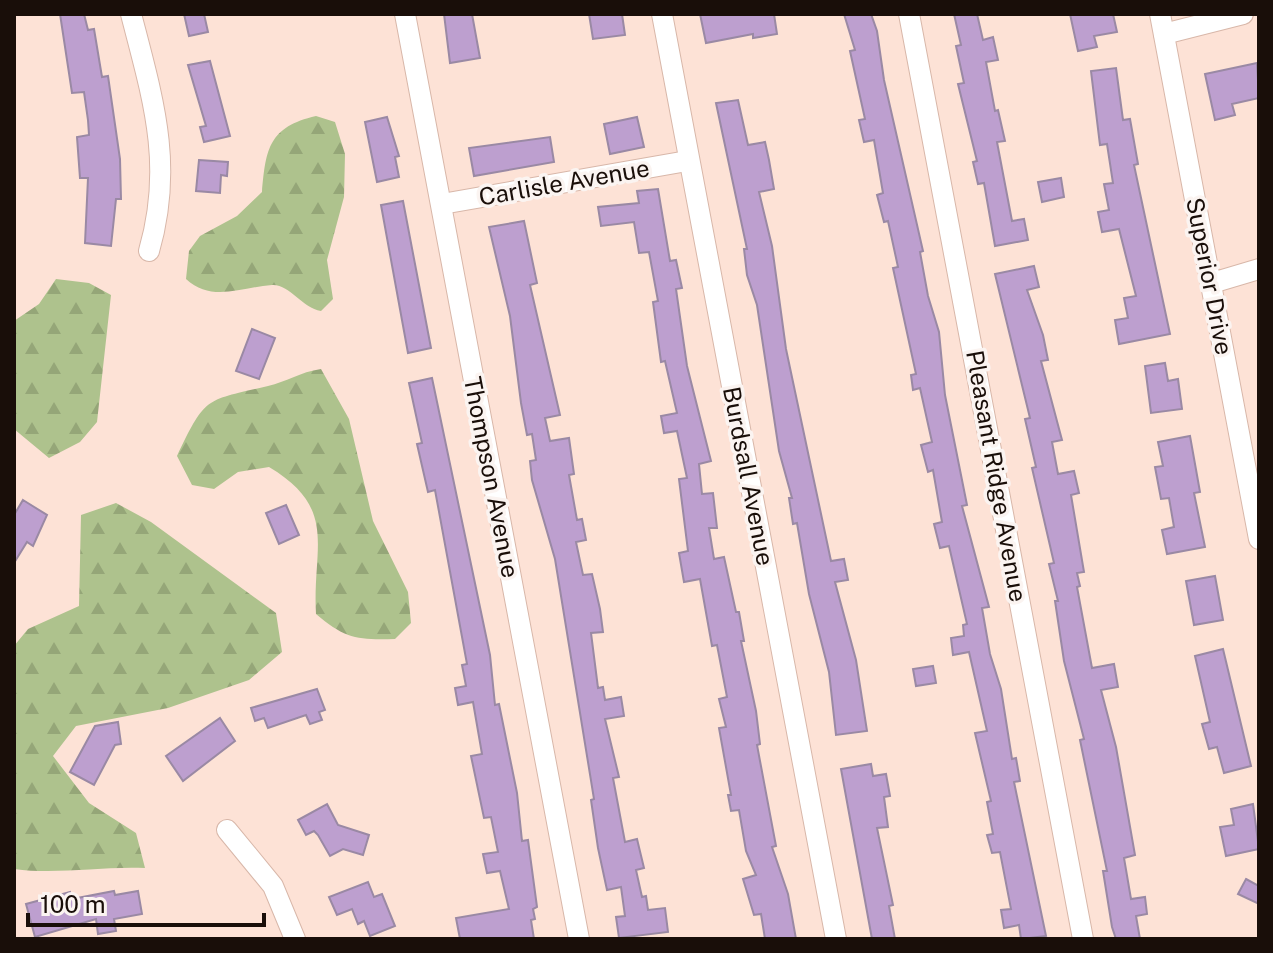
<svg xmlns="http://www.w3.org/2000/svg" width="1273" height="953" viewBox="0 0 1273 953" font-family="'Public Sans',sans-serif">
<defs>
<pattern id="forest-firs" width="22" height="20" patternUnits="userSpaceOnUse" patternTransform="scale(2)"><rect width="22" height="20" fill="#aec28d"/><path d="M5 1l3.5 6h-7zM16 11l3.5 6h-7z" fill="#95a678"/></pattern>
</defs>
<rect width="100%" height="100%" fill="#fde2d6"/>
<g fill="url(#forest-firs)">
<path d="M316 116 335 122 345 154 344 197 327 260 333 299 321 311C302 308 290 284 272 285 241 287 212 303 186 279L189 251 200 236 237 216 262 192C266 148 269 127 316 116Z"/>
<polygon points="56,279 89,283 111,295 97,422 80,442 49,458 14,429 14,321 39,304"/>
<path d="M321 369 349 419 373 521 408 592 411 623 395 639C358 640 345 639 316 614 312 547 339 509 269 467L238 472 214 489 192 485 177 456C206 396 204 401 268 386 286 382 300 372 321 369Z"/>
<path d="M116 503 151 522 276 613 282 652 249 680 168 708 76 726 53 756 89 803 136 833 145 868C101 866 57 875 14 869V646L28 629 79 606 81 515Z"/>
</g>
<g fill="#bd9fcf" stroke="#9a89a4" stroke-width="2">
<polygon points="60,14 84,14 88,30 94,29 102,77 108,76 120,159 121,199 116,199 111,246 85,243 88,178 80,178 77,137 89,135 88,120 84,92 72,93"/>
<polygon points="184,14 204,14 208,32 189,36"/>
<polygon points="444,14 472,14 480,58 450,63"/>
<polygon points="589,14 622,14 625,35 593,39"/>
<polygon points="700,14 774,14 777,34 753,38 753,34 706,43"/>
<polygon points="844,14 871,14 877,31 884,80 923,251 920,252 928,296 939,332 945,395 967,505 962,506 989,607 982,608 990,654 1001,689 1012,759 1016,758 1020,781 1014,782 1046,936 1021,939 1019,925 1004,928 1001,910 1011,909 1000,852 992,853 987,835 993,834 987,802 991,801 975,733 987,731 969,652 953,655 951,638 964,636 963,625 967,624 949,546 940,548 934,524 942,522 933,470 928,472 921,445 932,442 920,388 913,390 911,375 916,374 893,268 898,267 888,221 884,222 877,195 883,193 874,140 864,142 859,120 865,119 850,51 855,50"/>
<polygon points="954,14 977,14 983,40 993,37 998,60 986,62 995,111 998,110 1005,141 997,142 1012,221 1024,219 1028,240 995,246 984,183 978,184 973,162 977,161 958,84 964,83 956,46 961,45"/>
<polygon points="1070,14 1113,14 1117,32 1094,36 1097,47 1078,51"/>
<polygon points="210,61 230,136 204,142 200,127 206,126 188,65"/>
<polygon points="1257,63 1259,98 1232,104 1235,115 1215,120 1205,74"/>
<polygon points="1116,68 1123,120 1130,119 1138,164 1134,165 1170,334 1119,344 1115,320 1128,318 1124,298 1136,296 1119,229 1102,232 1098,212 1109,210 1104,184 1113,183 1107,144 1100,145 1091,71"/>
<polygon points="738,100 748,145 765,142 769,160 774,189 759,192 772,246 786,349 831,561 844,559 848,580 835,582 856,660 867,731 836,735 829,672 809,594 797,523 793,524 789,498 792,498 779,451 757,305 747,275 744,249 747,249 716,103"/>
<polygon points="387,117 399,156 395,157 399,177 377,182 365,122"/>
<polygon points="637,117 644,147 610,154 604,124"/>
<polygon points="550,137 554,162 474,176 469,148"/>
<polygon points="199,160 228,162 227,176 221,175 220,193 196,191"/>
<polygon points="1061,178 1064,197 1042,202 1038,182"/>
<polygon points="658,189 670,261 676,260 682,288 676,289 687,366 711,461 699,464 702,494 713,493 717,528 709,528 714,559 724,557 736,612 739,612 744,641 741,641 756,711 760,744 757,745 776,846 772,847 788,894 796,939 765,939 761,914 754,915 743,879 756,875 746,851 739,810 731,811 728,795 731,795 719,728 726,727 719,699 727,697 717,645 712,646 700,579 684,582 679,553 688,551 679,479 687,478 677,431 664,433 661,416 677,413 665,361 661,362 653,302 658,301 649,252 639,253 634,222 601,226 598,207 639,203 637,191"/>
<polygon points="403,201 431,348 408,353 381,205"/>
<polygon points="524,221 537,283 530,285 560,415 545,418 550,441 569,438 574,474 569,475 577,520 582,519 586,540 576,542 583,575 592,574 600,609 603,632 591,633 598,688 603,687 605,700 621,697 624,716 605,719 619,777 613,778 625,842 637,839 644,868 636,870 642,897 646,896 648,910 665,908 668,932 619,938 616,917 625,916 621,887 607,890 598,848 591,800 594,799 555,559 532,480 530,461 536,460 532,434 527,435 521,403 510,316 489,227"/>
<polygon points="1034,266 1039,287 1027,290 1043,335 1048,360 1041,361 1062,440 1052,442 1058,474 1074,471 1079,493 1071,495 1084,572 1077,573 1080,586 1077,587 1092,668 1114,664 1118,687 1101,690 1116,747 1135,855 1124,858 1131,899 1145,897 1147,914 1136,916 1140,939 1116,939 1112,927 1103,871 1107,871 1080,740 1084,739 1064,661 1055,601 1058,601 1049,564 1054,563 1032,468 1036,467 1025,419 1030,418 995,274"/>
<polygon points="252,329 275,338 259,379 236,371"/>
<polygon points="1165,363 1168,381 1178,379 1182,409 1151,413 1145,366"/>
<polygon points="432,378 490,655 495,705 499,704 517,793 522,841 528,840 537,907 533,909 535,919 531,920 534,939 460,939 456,918 509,909 500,871 487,873 483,854 498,852 491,817 484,818 471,756 482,754 473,702 458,705 455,688 466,686 462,665 467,664 435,490 428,492 417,444 422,443 409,383"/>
<polygon points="1190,436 1200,492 1194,493 1205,547 1167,554 1162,530 1174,527 1169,498 1161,499 1155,467 1163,466 1158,442"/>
<polygon points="23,500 47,515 33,546 27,542 14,563 14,515"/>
<polygon points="286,505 299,535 279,544 266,513"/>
<polygon points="1215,576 1223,620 1194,625 1186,581"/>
<polygon points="1223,649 1251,766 1224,773 1217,747 1209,749 1202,724 1210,722 1195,656"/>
<polygon points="933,666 936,683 916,686 913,669"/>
<polygon points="317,689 325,710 319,712 322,720 310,724 306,715 268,728 264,718 255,721 251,708"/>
<polygon points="220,718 235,741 183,781 166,756"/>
<polygon points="118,722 121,744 115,745 94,785 70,772 95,726"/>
<polygon points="871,764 873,776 886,774 890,796 884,797 888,827 877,828 893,905 889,906 895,939 872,939 841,769"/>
<polygon points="327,804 338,825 369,835 363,855 343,849 330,856 318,835 314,831 306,835 298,820"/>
<polygon points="1253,804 1259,849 1226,856 1220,827 1234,825 1231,809"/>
<polygon points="1246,879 1259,886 1259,904 1238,894"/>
<polygon points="368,882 374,897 382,894 395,926 370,936 364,921 358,924 352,909 337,915 329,897"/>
<polygon points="114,891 115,895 138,891 142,914 114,919 116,931 98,934 96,919 35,937 26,904 70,892 72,899"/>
</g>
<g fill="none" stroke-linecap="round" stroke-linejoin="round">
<defs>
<g id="minor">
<path d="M131 14C153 99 174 165 149 251"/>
<polyline points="405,14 579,939"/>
<polyline points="662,14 836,939"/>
<polyline points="909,14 1083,939"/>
<polyline points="1160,14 1259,539"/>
<polyline points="1164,34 1243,14"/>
<polyline points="442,204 687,161"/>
<polyline points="1212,283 1259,269"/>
<polyline points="227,830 273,886 295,939"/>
</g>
</defs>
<use href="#minor" stroke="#d8b7a9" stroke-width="22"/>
<use href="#minor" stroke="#fff" stroke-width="20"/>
</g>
<g text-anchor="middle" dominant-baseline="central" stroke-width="7" stroke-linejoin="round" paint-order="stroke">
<g font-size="24" fill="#190e09" stroke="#fbf4f1">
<text transform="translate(564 182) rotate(-10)">Carlisle Avenue</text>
<text transform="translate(1210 276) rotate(79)">Superior Drive</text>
<text transform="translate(749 476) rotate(79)">Burdsall Avenue</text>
<text transform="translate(997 476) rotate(80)">Pleasant Ridge Avenue</text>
<text transform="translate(492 477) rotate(79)">Thompson Avenue</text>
</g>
</g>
<rect width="1273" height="953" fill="none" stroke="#190e09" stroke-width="32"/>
<path d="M28 913v12h236v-12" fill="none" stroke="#190e09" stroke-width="4"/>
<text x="40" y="913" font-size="24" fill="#190e09" stroke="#fbf4f1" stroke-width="6" paint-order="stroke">100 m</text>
</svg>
